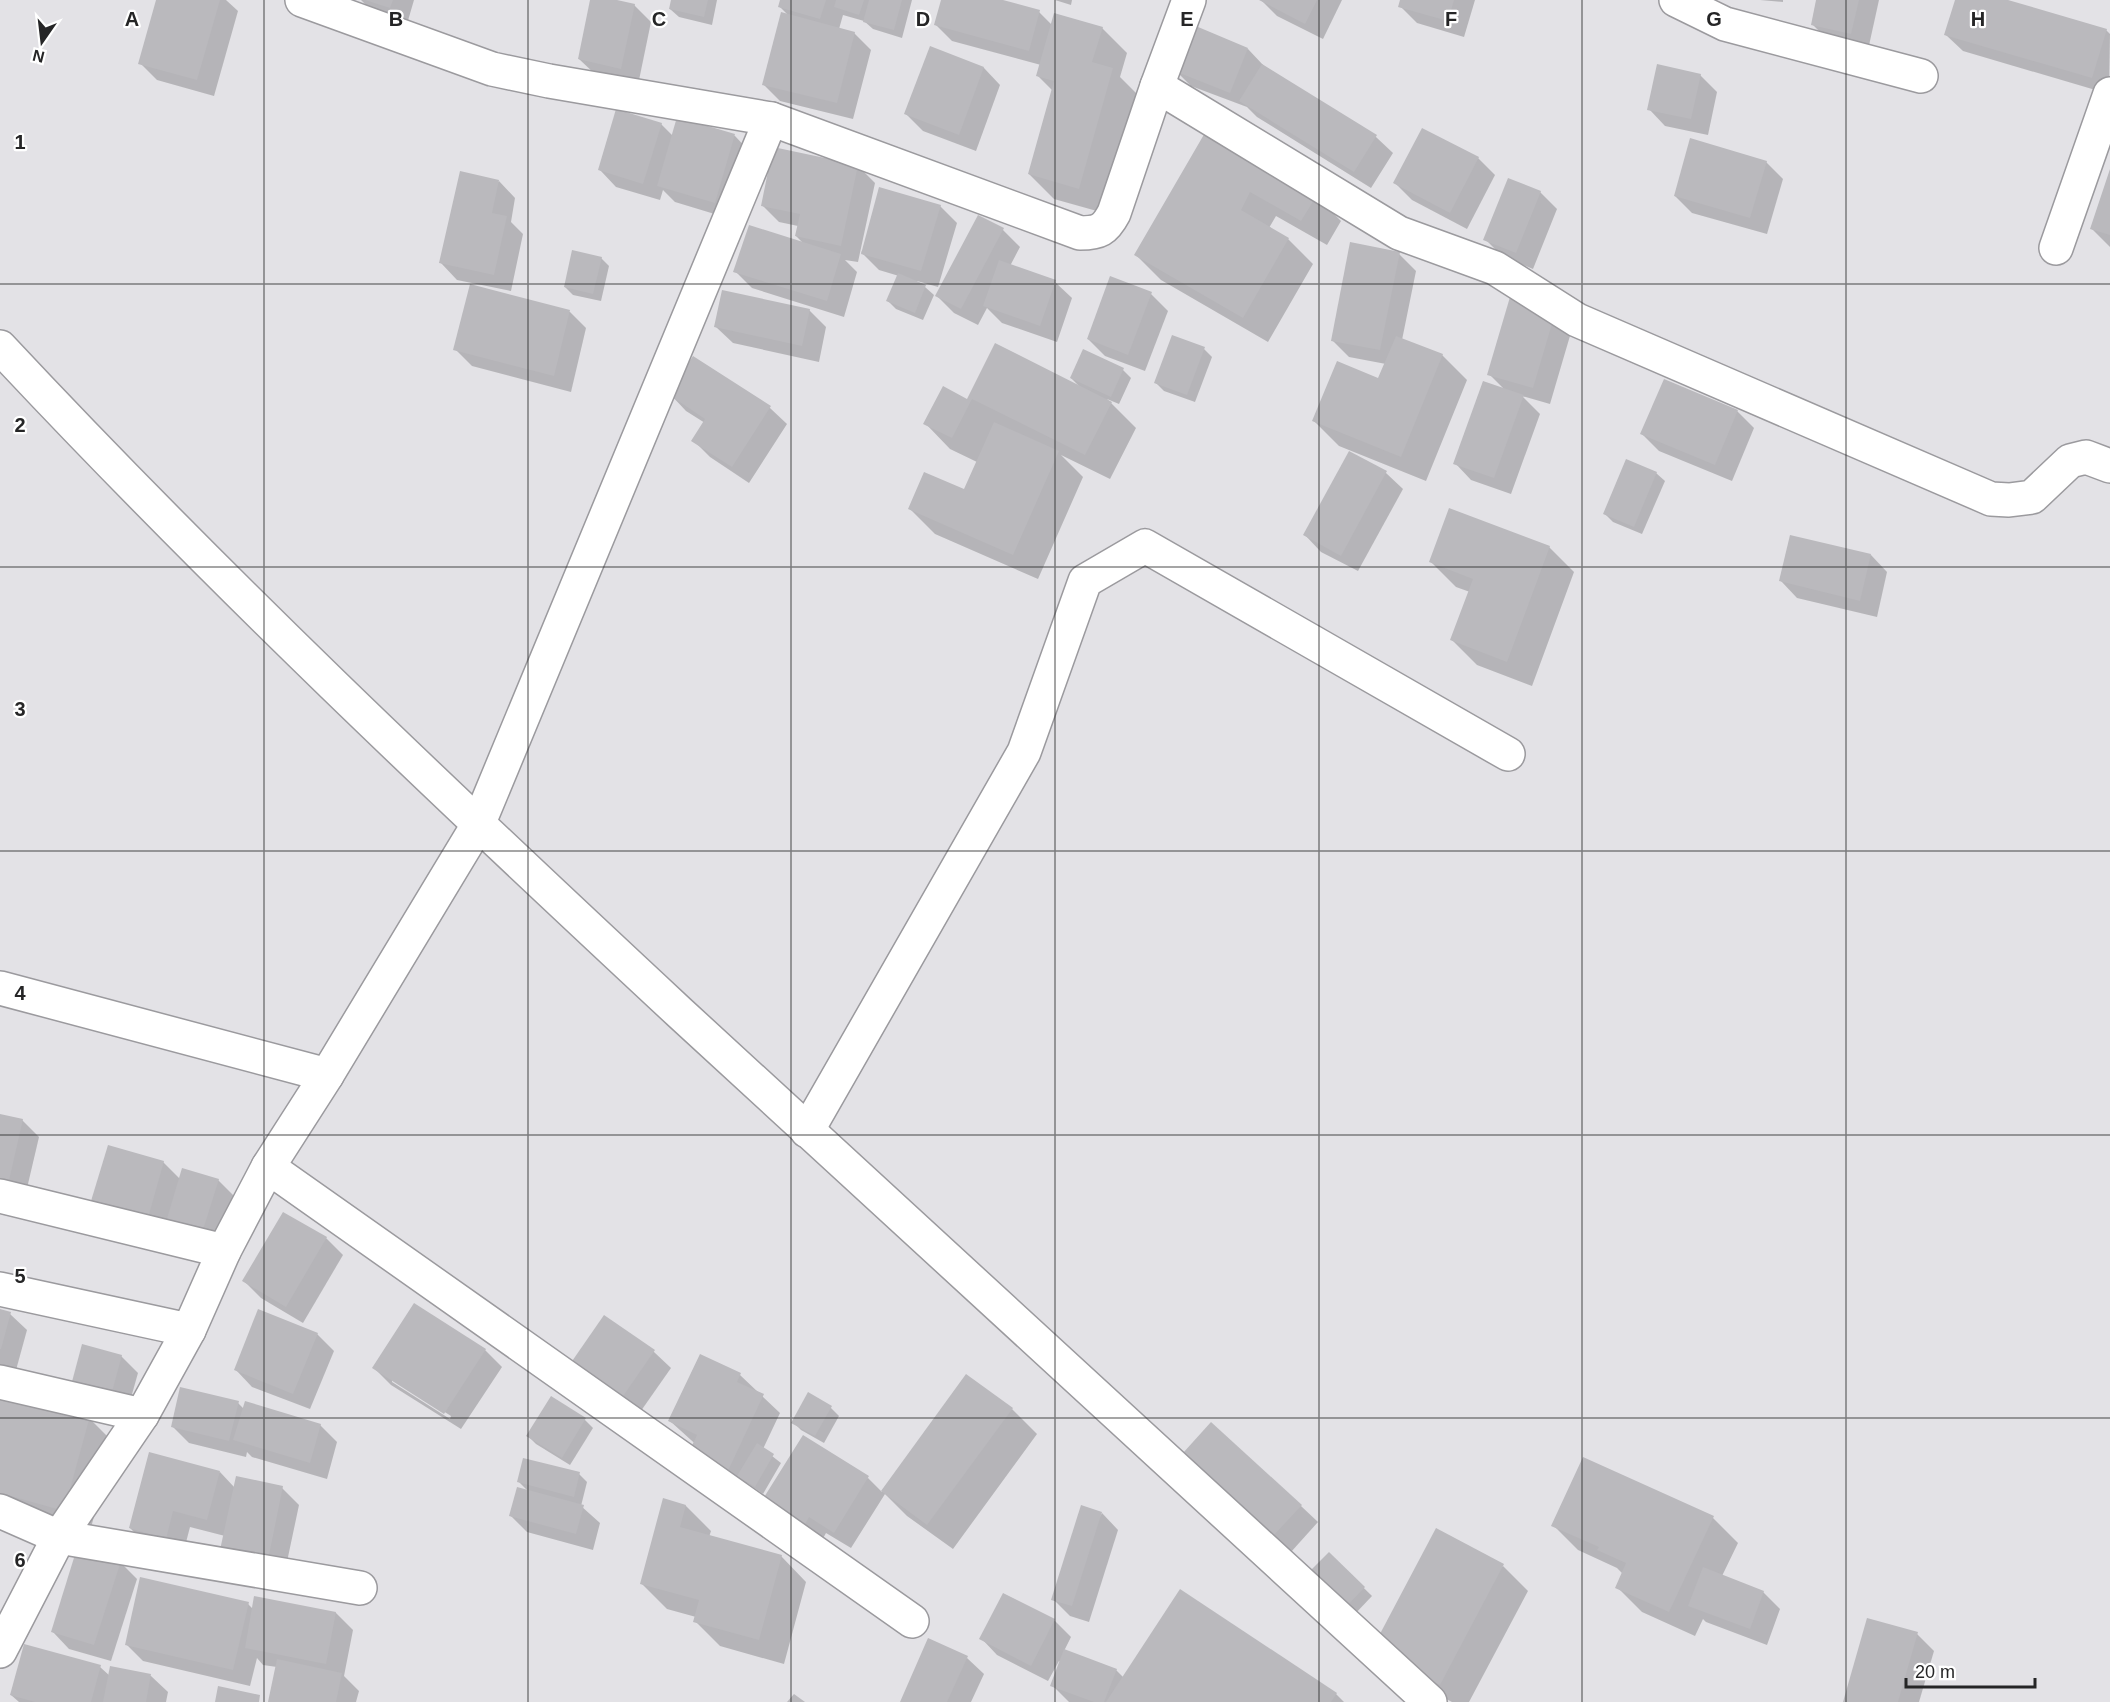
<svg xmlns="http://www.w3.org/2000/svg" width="2110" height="1702" viewBox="0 0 2110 1702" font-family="Helvetica,sans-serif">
<rect width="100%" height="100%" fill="#e3e2e6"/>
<g fill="#0003" fill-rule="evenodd">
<polygon points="158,0 226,0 238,11 214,96 157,80 140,63"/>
<polygon points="361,0 414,0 407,24 376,15"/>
<polygon points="592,0 610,0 634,5 651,22 638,85 596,75 579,59"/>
<polygon points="672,0 717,0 712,25 679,17 670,9"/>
<polygon points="782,0 912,0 902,38 873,29 864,21 843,15 839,29 854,33 871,50 853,119 780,101 763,84 788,15 780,7"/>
<polygon points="942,0 998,0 1039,12 1052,25 1102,28 1127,53 1120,77 1137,94 1104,213 1054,199 1029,174 1053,91 1038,76 1041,65 952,41 935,24"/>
<polygon points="1055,0 1072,0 1071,5"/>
<polygon points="1261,0 1342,0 1323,39 1277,16"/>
<polygon points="1402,0 1475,0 1464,37 1417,23 1400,6"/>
<polygon points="1760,0 1783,0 1783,2"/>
<polygon points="1818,0 1879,0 1868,50 1830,42 1813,25"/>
<polygon points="1956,0 2002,0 2106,30 2110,34 2109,94 1963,51 1946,35"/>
<polygon points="931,48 984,68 1000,85 976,151 923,131 906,114"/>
<polygon points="1248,49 1264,66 1376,137 1393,153 1371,188 1257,117 1247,107 1191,86 1174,69"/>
<polygon points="1700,75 1717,92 1708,135 1665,126 1649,109"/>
<polygon points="678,119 735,136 751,153 731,219 675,202 663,190 660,200 616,187 600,170 661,124 673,136"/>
<polygon points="1207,133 1316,196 1341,221 1327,245 1276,216 1269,228 1288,239 1313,264 1268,342 1161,280 1136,255"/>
<polygon points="1478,158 1495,175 1467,229 1412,200 1395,183"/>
<polygon points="1766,162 1783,179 1767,234 1692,213 1675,196"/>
<polygon points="858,166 875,183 858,262 845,260 857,272 844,317 752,288 735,271 804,244 796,236 798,226 779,222 762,205"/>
<polygon points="2110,172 2110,247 2092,229"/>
<polygon points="499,181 515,198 511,222 523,234 511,291 457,280 441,263"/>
<polygon points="1540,192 1557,209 1533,269 1502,256 1485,239"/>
<polygon points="940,206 957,223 938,287 917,281 917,283 925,287 934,295 923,320 896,309 888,301 899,276 879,270 861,252"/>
<polygon points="978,217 1003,230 1020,247 1010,266 1055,282 1072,298 1057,342 1002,323 987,308 978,325 954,313 937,296"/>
<polygon points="1399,254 1416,271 1402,340 1442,355 1467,380 1426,481 1339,446 1314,421 1379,380 1386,364 1349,357 1332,340"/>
<polygon points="601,258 609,266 601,301 573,295 565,287"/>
<polygon points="471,286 570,312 586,328 571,392 472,366 455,349"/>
<polygon points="1151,294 1168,311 1145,371 1105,356 1088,339"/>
<polygon points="1511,299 1572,329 1550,404 1522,396 1540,414 1511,494 1471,480 1455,463 1505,390 1489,374"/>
<polygon points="809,310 826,327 819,362 733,343 716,327"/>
<polygon points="996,346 1081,388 1071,378 1123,370 1131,378 1119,404 1107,399 1136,428 1110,479 1061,455 1083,477 1038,579 935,534 910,509 965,491 977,462 950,449 925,423 968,401"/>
<polygon points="1204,349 1212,357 1195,402 1164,391 1156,383"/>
<polygon points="693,358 770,408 787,424 749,483 710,457 693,440 705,423 686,411 670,394"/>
<polygon points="1737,411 1754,428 1732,481 1659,451 1642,434"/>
<polygon points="1350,453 1386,473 1403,489 1358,571 1321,552 1305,535"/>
<polygon points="1627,461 1656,473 1665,481 1642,534 1613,522 1605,514"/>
<polygon points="1549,547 1574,572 1532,686 1477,665 1452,640 1470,592 1456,587 1431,562"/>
<polygon points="1871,555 1887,572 1877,617 1797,598 1781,581"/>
<polygon points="0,1115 22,1120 39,1137 24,1201 0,1195"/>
<polygon points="163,1162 180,1179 218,1180 235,1197 219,1249 110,1218 93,1201"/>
<polygon points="326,1238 343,1255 303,1323 261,1298 244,1281"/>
<polygon points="0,1311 10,1314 27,1330 10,1392 0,1389"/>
<polygon points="604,1317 654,1352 671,1368 636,1418 586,1383"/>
<polygon points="317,1334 334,1351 310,1409 252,1387 236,1370"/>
<path d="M485 1350 502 1367 461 1429 391 1385 374 1368ZM392 1378 451 1416 450 1419 392 1382Z"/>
<polygon points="121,1356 138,1373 125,1419 88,1409"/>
<polygon points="701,1356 740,1375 780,1413 763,1449 781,1463 763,1494 747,1483 744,1488 670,1421"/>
<polygon points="0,1393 89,1418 114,1443 89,1535 0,1510"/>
<polygon points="809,1394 831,1408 839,1416 824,1443 801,1430 793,1422"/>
<polygon points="551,1398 585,1420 593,1428 570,1465 536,1444 528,1436"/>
<polygon points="238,1403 244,1409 320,1425 337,1442 327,1479 252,1457 247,1452 246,1457 189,1443 172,1426"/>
<polygon points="1012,1409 1037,1434 953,1549 907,1516 885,1494 851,1548 826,1533 820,1544 763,1502 868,1478 882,1492"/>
<polygon points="1185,1453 1301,1506 1318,1522 1291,1552"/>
<polygon points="220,1472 235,1488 282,1488 299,1505 284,1576 225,1536 190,1527 183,1554 147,1545 130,1528"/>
<polygon points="579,1474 587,1482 581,1506 600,1523 593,1550 527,1532 510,1515 528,1491 519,1482"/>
<polygon points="664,1500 686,1506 711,1531 709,1537 781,1556 806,1582 784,1664 720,1646 695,1621 696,1617 667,1609 642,1584"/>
<polygon points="1102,1513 1118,1530 1089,1622 1070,1616 1053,1599"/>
<polygon points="1713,1518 1738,1543 1722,1576 1763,1592 1780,1609 1767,1645 1706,1622 1703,1619 1695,1636 1642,1612 1617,1587 1623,1574 1617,1568 1578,1550 1553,1525"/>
<polygon points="1329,1554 1372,1596 1354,1615 1311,1573"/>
<polygon points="120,1562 137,1579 111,1661 69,1649 53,1632"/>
<polygon points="1503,1566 1528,1591 1469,1702 1452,1702 1399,1674"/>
<polygon points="248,1604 253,1609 336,1613 353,1630 344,1676 359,1691 356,1702 269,1702 277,1667 263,1665 257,1658 250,1686 143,1661 126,1644"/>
<polygon points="1054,1620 1071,1637 1064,1651 1116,1670 1124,1678 1336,1694 1344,1702 1069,1702 1052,1685 1061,1662 1059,1661 1048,1681 997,1655 981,1638"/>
<polygon points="1917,1634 1934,1651 1919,1702 1844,1702"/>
<polygon points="967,1658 984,1674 971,1702 902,1702"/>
<polygon points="100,1667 110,1676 112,1668 151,1676 168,1692 166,1702 19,1702 11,1695"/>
</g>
<g fill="#bab9bd">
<polygon points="156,0 220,0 197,80 138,64"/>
<polygon points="365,0 393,0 390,8"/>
<polygon points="590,0 617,0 635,4 621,69 578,59"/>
<polygon points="671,0 708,0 704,17 669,9"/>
<polygon points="780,0 826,0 820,19 778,7"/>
<polygon points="836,0 864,0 859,15 834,7"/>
<polygon points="869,0 902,0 894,30 863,22"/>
<polygon points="941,0 1003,0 1040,10 1029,51 934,25"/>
<polygon points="1259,0 1317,0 1305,24"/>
<polygon points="1400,0 1454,0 1448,21 1398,7"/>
<polygon points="1816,0 1859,0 1851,34 1811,25"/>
<polygon points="1955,0 2008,0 2107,29 2092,78 1944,35"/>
<polygon points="781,12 855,32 837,103 762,85"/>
<polygon points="1054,13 1103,27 1092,62 1113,68 1079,189 1028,174 1054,81 1036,76"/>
<polygon points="1191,24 1248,48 1230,93 1172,70"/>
<polygon points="930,46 984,67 959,135 904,114"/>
<polygon points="1262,64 1377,135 1354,172 1239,101"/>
<polygon points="1657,64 1701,74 1691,119 1647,110"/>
<polygon points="616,109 662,123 643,184 598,170"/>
<polygon points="677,117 735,134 715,203 657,186"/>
<polygon points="1422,128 1479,157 1450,213 1393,183"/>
<polygon points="1206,131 1317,195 1301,221 1250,192 1241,210 1289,238 1243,318 1134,255"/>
<polygon points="1690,138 1767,161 1750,218 1674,196"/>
<polygon points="773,147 858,165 841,246 795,236 800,214 761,206"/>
<polygon points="2110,169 2110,235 2090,229"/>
<polygon points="460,171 499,180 492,213 507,216 494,275 439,263"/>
<polygon points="1508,178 1541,191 1516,253 1483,240"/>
<polygon points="879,187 941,205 921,271 861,254"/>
<polygon points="978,215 1004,228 961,309 935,296"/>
<polygon points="749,225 841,254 827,301 733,272"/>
<polygon points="1350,242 1400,252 1380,350 1331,341"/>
<polygon points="572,250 602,257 593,294 564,287"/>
<polygon points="999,260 1056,280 1040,326 983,306"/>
<polygon points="898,273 926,285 915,313 886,301"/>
<polygon points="1110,276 1152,292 1128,355 1087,339"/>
<polygon points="470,284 570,310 554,376 453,350"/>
<polygon points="722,290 810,309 802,346 714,327"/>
<polygon points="1510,297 1556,310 1533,388 1487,375"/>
<polygon points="1172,335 1205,347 1187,395 1154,383"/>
<polygon points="1396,336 1443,354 1401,457 1312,421 1337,361 1378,378"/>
<polygon points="995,343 1112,402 1085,455 972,399 952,438 923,424 943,386 967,399"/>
<polygon points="1083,349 1124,368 1111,397 1070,378"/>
<polygon points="693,356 771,406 732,467 691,441 705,419 668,394"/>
<polygon points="1664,379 1738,410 1715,465 1640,434"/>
<polygon points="1483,381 1524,395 1494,478 1453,464"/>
<polygon points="994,422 1059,451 1013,555 908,509 924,472 964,489"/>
<polygon points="1349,451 1387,471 1341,556 1303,535"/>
<polygon points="1626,459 1657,472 1634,527 1603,514"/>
<polygon points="1449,508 1550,546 1507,662 1450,640 1473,579 1429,562"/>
<polygon points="1790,535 1871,554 1860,601 1779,581"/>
<polygon points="0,1114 23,1119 8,1185 0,1183"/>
<polygon points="108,1145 164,1161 148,1218 91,1201"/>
<polygon points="182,1168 219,1179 202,1233 166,1222"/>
<polygon points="283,1212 327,1237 286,1307 242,1281"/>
<polygon points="414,1303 486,1349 444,1414 372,1368"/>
<polygon points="0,1309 11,1312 1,1349 0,1349"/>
<polygon points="258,1309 318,1333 293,1394 234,1370"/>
<polygon points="604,1315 655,1350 619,1402 568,1367"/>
<polygon points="82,1344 122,1355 109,1403 69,1393"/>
<polygon points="700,1354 741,1373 737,1382 764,1394 727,1473 688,1454 697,1435 668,1421"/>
<polygon points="966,1374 1013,1408 927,1525 881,1491"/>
<polygon points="180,1387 239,1401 229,1441 171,1427"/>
<polygon points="0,1391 90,1416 64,1511 0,1493"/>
<polygon points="808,1392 832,1406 815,1436 791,1423"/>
<polygon points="551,1396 586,1418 562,1458 526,1436"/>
<polygon points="245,1401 321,1424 310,1463 233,1440"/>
<polygon points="1211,1422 1302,1505 1273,1536 1183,1453"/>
<polygon points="803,1435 869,1476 834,1533 809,1517 803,1528 761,1502"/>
<polygon points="757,1443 774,1454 755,1487 737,1476"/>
<polygon points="149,1452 220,1471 207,1520 173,1511 166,1539 129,1528"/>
<polygon points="1583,1457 1714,1516 1669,1612 1615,1588 1626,1563 1597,1550 1599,1547 1551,1526"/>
<polygon points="523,1458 580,1472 574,1497 517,1482"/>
<polygon points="236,1476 283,1486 268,1560 220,1550"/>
<polygon points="517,1487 584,1505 576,1534 509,1516"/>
<polygon points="663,1498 686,1505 680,1527 782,1555 759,1640 693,1622 699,1600 640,1584"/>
<polygon points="1081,1505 1102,1512 1072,1606 1051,1600"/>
<polygon points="1436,1528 1504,1564 1440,1685 1372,1649"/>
<polygon points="77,1548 121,1561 94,1645 51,1632"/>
<polygon points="1329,1552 1365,1587 1345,1608 1308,1573"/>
<polygon points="1703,1567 1764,1591 1750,1629 1688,1606"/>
<polygon points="140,1577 249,1602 233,1670 125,1645"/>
<polygon points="1180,1589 1337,1693 1331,1702 1106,1702"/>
<polygon points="1003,1593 1055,1619 1031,1666 979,1639"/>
<polygon points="254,1596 336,1612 326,1664 245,1648"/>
<polygon points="1867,1618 1918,1632 1898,1702 1843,1702"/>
<polygon points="928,1638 968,1656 947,1702 900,1702"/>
<polygon points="24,1644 101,1665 91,1702 35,1702 10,1695"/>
<polygon points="1064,1649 1117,1669 1104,1702 1094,1702 1050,1686"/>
<polygon points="277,1659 342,1673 336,1702 268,1702"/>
<polygon points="110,1666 151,1674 146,1702 103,1702"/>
<polygon points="218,1686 260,1695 259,1702 215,1702"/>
<polygon points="794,1694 805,1702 787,1702"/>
</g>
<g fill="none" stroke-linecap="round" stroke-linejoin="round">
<defs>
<g id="minor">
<path d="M302 0 492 69 549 81 771 119 1080 233C1099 233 1105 230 1114 213L1157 86 1189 0"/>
<polyline points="1676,0 1725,24 1921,76"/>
<polyline points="1157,86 1399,233 1495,268 1577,320 1991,499 2009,500 2032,497 2070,461 2086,457 2110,466"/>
<polyline points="2056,248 2110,94"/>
<path d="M0 347C216 578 447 796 679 1012 928 1243 1179 1472 1430 1702"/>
<polyline points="0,988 327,1075"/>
<polyline points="807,1131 1024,752 1085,581 1145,546 1508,754"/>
<polyline points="268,1167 912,1621"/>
<polyline points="0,1196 224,1251"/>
<polyline points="0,1289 189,1330"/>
<polyline points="0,1382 142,1415"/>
<polyline points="0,1511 59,1537 360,1588"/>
<polyline points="0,1651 59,1537 142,1415 189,1330 224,1251 268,1167 327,1075 478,825 771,119"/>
</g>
</defs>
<use href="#minor" stroke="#9b9a9e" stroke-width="36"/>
<use href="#minor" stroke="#fff" stroke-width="33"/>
</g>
<path fill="none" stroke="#252526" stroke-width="1.5" stroke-opacity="0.55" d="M264 0V1702M528 0V1702M791 0V1702M1055 0V1702M1319 0V1702M1582 0V1702M1846 0V1702M0 284H2110M0 567H2110M0 851H2110M0 1135H2110M0 1418H2110"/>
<g font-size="20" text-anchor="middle" font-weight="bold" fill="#252526" stroke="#fff" stroke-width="4.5" stroke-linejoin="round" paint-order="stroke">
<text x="132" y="26">A</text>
<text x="396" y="26">B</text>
<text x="659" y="26">C</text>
<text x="923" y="26">D</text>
<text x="1187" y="26">E</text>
<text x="1451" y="26">F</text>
<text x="1714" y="26">G</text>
<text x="1978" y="26">H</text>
<text x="20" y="149">1</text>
<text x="20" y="432">2</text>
<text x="20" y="716">3</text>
<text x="20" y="1000">4</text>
<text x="20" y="1283">5</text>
<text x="20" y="1567">6</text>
</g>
<g transform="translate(42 42) rotate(194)" stroke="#ffffff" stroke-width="4.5" paint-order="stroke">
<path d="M0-4.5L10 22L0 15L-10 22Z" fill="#252526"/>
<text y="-9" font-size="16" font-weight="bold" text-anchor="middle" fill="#252526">N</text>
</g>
<path d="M1906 1678v9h129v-9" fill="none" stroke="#252526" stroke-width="3"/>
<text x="1915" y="1678" font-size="18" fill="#252526" stroke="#ffffff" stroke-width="4.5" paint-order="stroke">20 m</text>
</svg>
